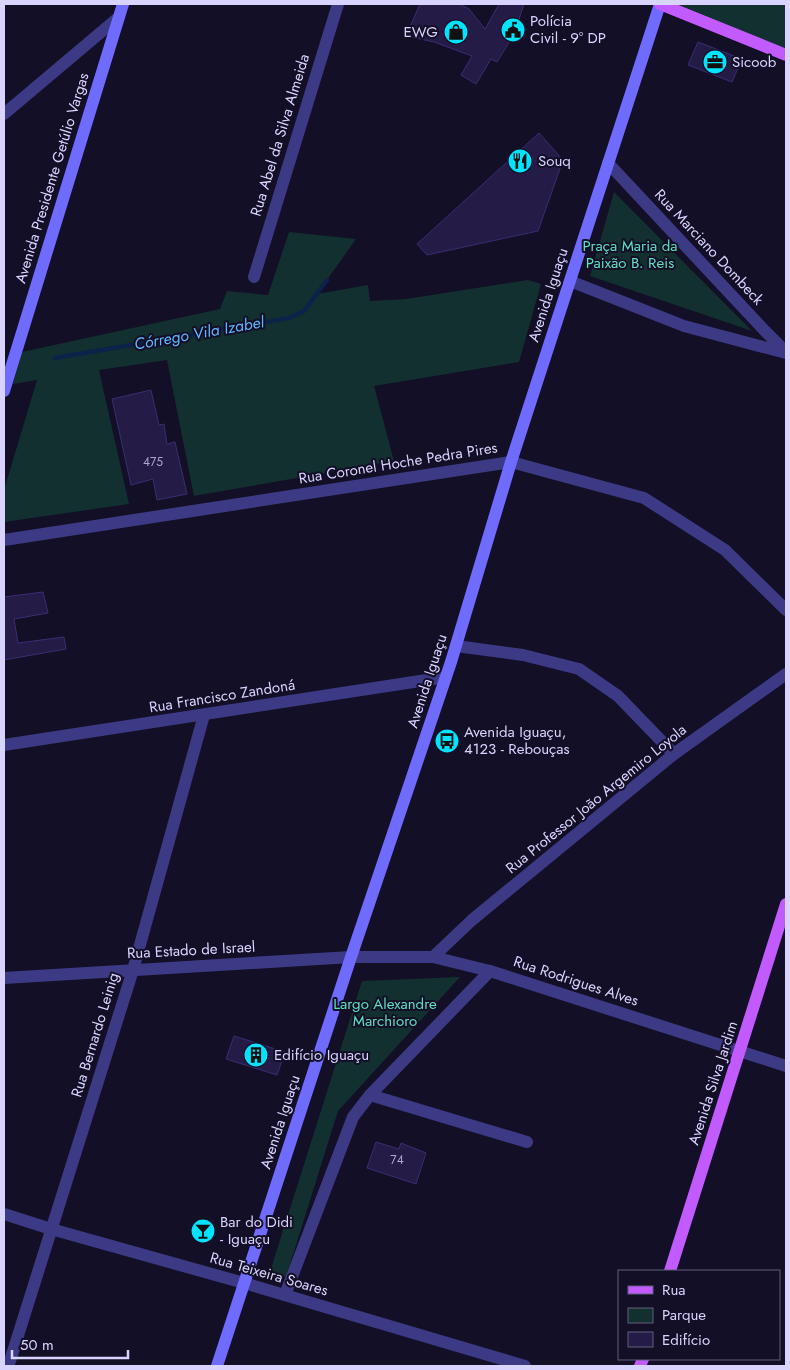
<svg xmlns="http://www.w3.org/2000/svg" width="790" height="1370" viewBox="0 0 790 1370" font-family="Jost,sans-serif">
<rect width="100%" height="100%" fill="#130f26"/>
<g fill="#12302f">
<polygon points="660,4 786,4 786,53"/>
<polygon points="614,192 752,331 590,276"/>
<polygon points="289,232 356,239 317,294 368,285 370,301 406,299 528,280 541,284 519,362 374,386 394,461 194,496 167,360 99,370 129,504 4,522 4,490 37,380 13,384 22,352 220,309 227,291 268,295"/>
<polygon points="460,977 338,1111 286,1277 269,1275 362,981"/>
</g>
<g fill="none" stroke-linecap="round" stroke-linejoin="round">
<polyline stroke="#0c2248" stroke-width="4.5" points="55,358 289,318 304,311 327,280"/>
</g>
<g fill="#241b47" stroke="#3b2d73">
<polygon points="420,4 459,4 469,9 485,29 499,4 524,4 514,34 497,62 491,59 476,84 461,75 472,56 434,42 406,36"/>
<polygon points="698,42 742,59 732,82 688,65"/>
<polygon points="539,133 563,160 538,231 427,255 417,244"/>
<polygon points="151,390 159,425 164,424 167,444 175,442 187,494 157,500 153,479 131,485 112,399"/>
<polygon points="43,592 48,613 14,619 18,643 64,637 66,649 4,660 4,597"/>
<polygon points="234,1036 285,1052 277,1075 226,1059"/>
<polygon points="376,1142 399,1149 401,1143 426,1153 416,1184 367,1168"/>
</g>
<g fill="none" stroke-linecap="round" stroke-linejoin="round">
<g stroke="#3d3a85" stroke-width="12">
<polyline points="608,163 765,331 786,352"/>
<polyline points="254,277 338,4"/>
<polyline points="570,281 684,326 786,353"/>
<polyline points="4,540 511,462 644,498 725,550 786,610"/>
<polyline points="456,646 523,655 579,669 618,696 674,754"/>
<polyline points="4,745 446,677"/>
<polyline points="433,957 472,920 674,754 786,674"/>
<polyline points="4,978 351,957 433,957 490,971 786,1066"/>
<polyline points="370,1095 527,1142"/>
<polyline points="285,1295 353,1117 370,1095 490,971"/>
<polyline points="10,1361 133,970 204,715"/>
</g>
<g stroke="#3d3a85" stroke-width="12">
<polyline points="4,114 119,17"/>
<polyline points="4,1214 51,1229 244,1283 525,1366"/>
</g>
<g stroke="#6f6bff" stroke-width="12">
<polyline points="4,391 123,4"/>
<polyline points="217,1366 351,957 451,662 511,462 660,4"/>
</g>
<g stroke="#c25bff" stroke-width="12">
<polyline points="660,4 786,55"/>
<polyline points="670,1271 786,904"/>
<polyline points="640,1366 643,1359"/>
</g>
</g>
<defs>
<symbol id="civic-disc" viewBox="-11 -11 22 22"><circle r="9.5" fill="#00e5ff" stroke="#130f26"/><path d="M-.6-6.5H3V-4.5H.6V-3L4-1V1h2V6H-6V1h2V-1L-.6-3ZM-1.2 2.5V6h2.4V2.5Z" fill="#111"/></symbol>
<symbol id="shop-disc" viewBox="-11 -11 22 22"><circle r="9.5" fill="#00e5ff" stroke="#130f26"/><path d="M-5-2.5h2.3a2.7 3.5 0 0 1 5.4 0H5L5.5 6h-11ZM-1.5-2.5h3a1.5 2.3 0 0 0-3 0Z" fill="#111"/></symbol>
<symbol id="office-disc" viewBox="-11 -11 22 22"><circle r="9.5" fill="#00e5ff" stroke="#130f26"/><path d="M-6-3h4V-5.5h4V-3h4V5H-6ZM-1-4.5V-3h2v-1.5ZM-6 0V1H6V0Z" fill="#111"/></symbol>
<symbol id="restaurant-disc" viewBox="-11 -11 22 22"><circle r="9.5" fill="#00e5ff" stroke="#130f26"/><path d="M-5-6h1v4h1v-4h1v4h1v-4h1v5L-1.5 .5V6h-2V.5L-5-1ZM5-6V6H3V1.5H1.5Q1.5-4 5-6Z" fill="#111"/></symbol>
<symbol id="bus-disc" viewBox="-11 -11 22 22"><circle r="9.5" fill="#00e5ff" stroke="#130f26"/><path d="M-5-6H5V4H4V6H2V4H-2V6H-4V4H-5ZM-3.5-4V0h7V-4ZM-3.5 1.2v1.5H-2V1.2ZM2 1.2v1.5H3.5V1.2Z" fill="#111"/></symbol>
<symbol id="building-disc" viewBox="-11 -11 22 22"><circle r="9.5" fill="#00e5ff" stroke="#130f26"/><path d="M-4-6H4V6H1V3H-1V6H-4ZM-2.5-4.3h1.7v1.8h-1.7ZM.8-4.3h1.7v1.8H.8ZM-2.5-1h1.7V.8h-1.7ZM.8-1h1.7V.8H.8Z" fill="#111"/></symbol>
<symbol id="bar-disc" viewBox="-11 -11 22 22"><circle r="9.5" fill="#00e5ff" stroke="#130f26"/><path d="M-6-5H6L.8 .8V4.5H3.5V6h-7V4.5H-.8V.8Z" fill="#111"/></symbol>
</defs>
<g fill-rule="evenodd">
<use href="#civic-disc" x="499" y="16" width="28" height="28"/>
<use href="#shop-disc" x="442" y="18" width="28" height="28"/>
<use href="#office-disc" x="701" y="48" width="28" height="28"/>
<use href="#restaurant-disc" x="506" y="147" width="28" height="28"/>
<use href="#bus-disc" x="433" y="727" width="28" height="28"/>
<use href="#building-disc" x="242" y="1041" width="28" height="28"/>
<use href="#bar-disc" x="189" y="1217" width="28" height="28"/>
</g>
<g text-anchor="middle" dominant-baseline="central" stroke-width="4" stroke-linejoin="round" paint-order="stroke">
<g font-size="12" fill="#aca6d1">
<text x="153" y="462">475</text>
<text x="397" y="1160">74</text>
</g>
<g font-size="15" fill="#d9d4ff" stroke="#130f26" text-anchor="start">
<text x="530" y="21">Polícia<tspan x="530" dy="17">Civil - 9º DP</tspan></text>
<text x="438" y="32" text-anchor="end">EWG</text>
<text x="732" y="62">Sicoob</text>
<text x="538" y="161">Souq</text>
<text x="464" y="732">Avenida Iguaçu,<tspan x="464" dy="17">4123 - Rebouças</tspan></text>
<text x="274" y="1055">Edifício Iguaçu</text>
<text x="220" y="1222">Bar do Didi<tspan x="220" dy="17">- Iguaçu</tspan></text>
</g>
<g font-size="15" fill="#d9d4ff" stroke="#130f26">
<text transform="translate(280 135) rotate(-73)">Rua Abel da Silva Almeida</text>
<text transform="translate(52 178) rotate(-73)">Avenida Presidente Getúlio Vargas</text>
<text transform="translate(709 247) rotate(47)">Rua Marciano Dombeck</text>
<text transform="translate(548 295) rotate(-72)">Avenida Iguaçu</text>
<text transform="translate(398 463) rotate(-9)">Rua Coronel Hoche Pedra Pires</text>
<text transform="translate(427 681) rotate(-72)">Avenida Iguaçu</text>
<text transform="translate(222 696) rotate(-9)">Rua Francisco Zandoná</text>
<text transform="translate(596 799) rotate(-39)">Rua Professor João Argemiro Loyola</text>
<text transform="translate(191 950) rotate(-3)">Rua Estado de Israel</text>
<text transform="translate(576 981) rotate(18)">Rua Rodrigues Alves</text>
<text transform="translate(95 1035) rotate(-73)">Rua Bernardo Leinig</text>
<text transform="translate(713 1083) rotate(-72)">Avenida Silva Jardim</text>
<text transform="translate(280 1122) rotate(-72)">Avenida Iguaçu</text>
<text transform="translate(269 1274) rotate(16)">Rua Teixeira Soares</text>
</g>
<g font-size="15" fill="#5fe0c0" stroke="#130f26">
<text x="630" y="246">Praça Maria da<tspan x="630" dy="17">Paixão B. Reis</tspan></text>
<text x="385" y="1004">Largo Alexandre<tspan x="385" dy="17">Marchioro</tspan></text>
</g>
<g font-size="16" font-style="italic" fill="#62b6ff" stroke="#130f26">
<text transform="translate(199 333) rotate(-10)">Córrego Vila Izabel</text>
</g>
</g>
<rect width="790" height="1370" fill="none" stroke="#d9d4ff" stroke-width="10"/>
<rect x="618" y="1270" width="162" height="90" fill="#130f26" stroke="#625e7d"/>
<rect x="628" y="1286" width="25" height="8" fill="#c25bff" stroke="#625e7d"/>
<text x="662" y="1295" font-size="15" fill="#d9d4ff">Rua</text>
<rect x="628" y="1308" width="25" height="15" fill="#12302f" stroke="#625e7d"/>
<text x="662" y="1320" font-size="15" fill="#d9d4ff">Parque</text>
<rect x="628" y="1332" width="25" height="15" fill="#241b47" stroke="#625e7d"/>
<text x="662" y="1345" font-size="15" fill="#d9d4ff">Edifício</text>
<path d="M12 1350v8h116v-8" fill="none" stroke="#d9d4ff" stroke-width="2.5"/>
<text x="20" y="1350" font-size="15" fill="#d9d4ff" stroke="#130f26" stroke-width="4" paint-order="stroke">50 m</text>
</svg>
